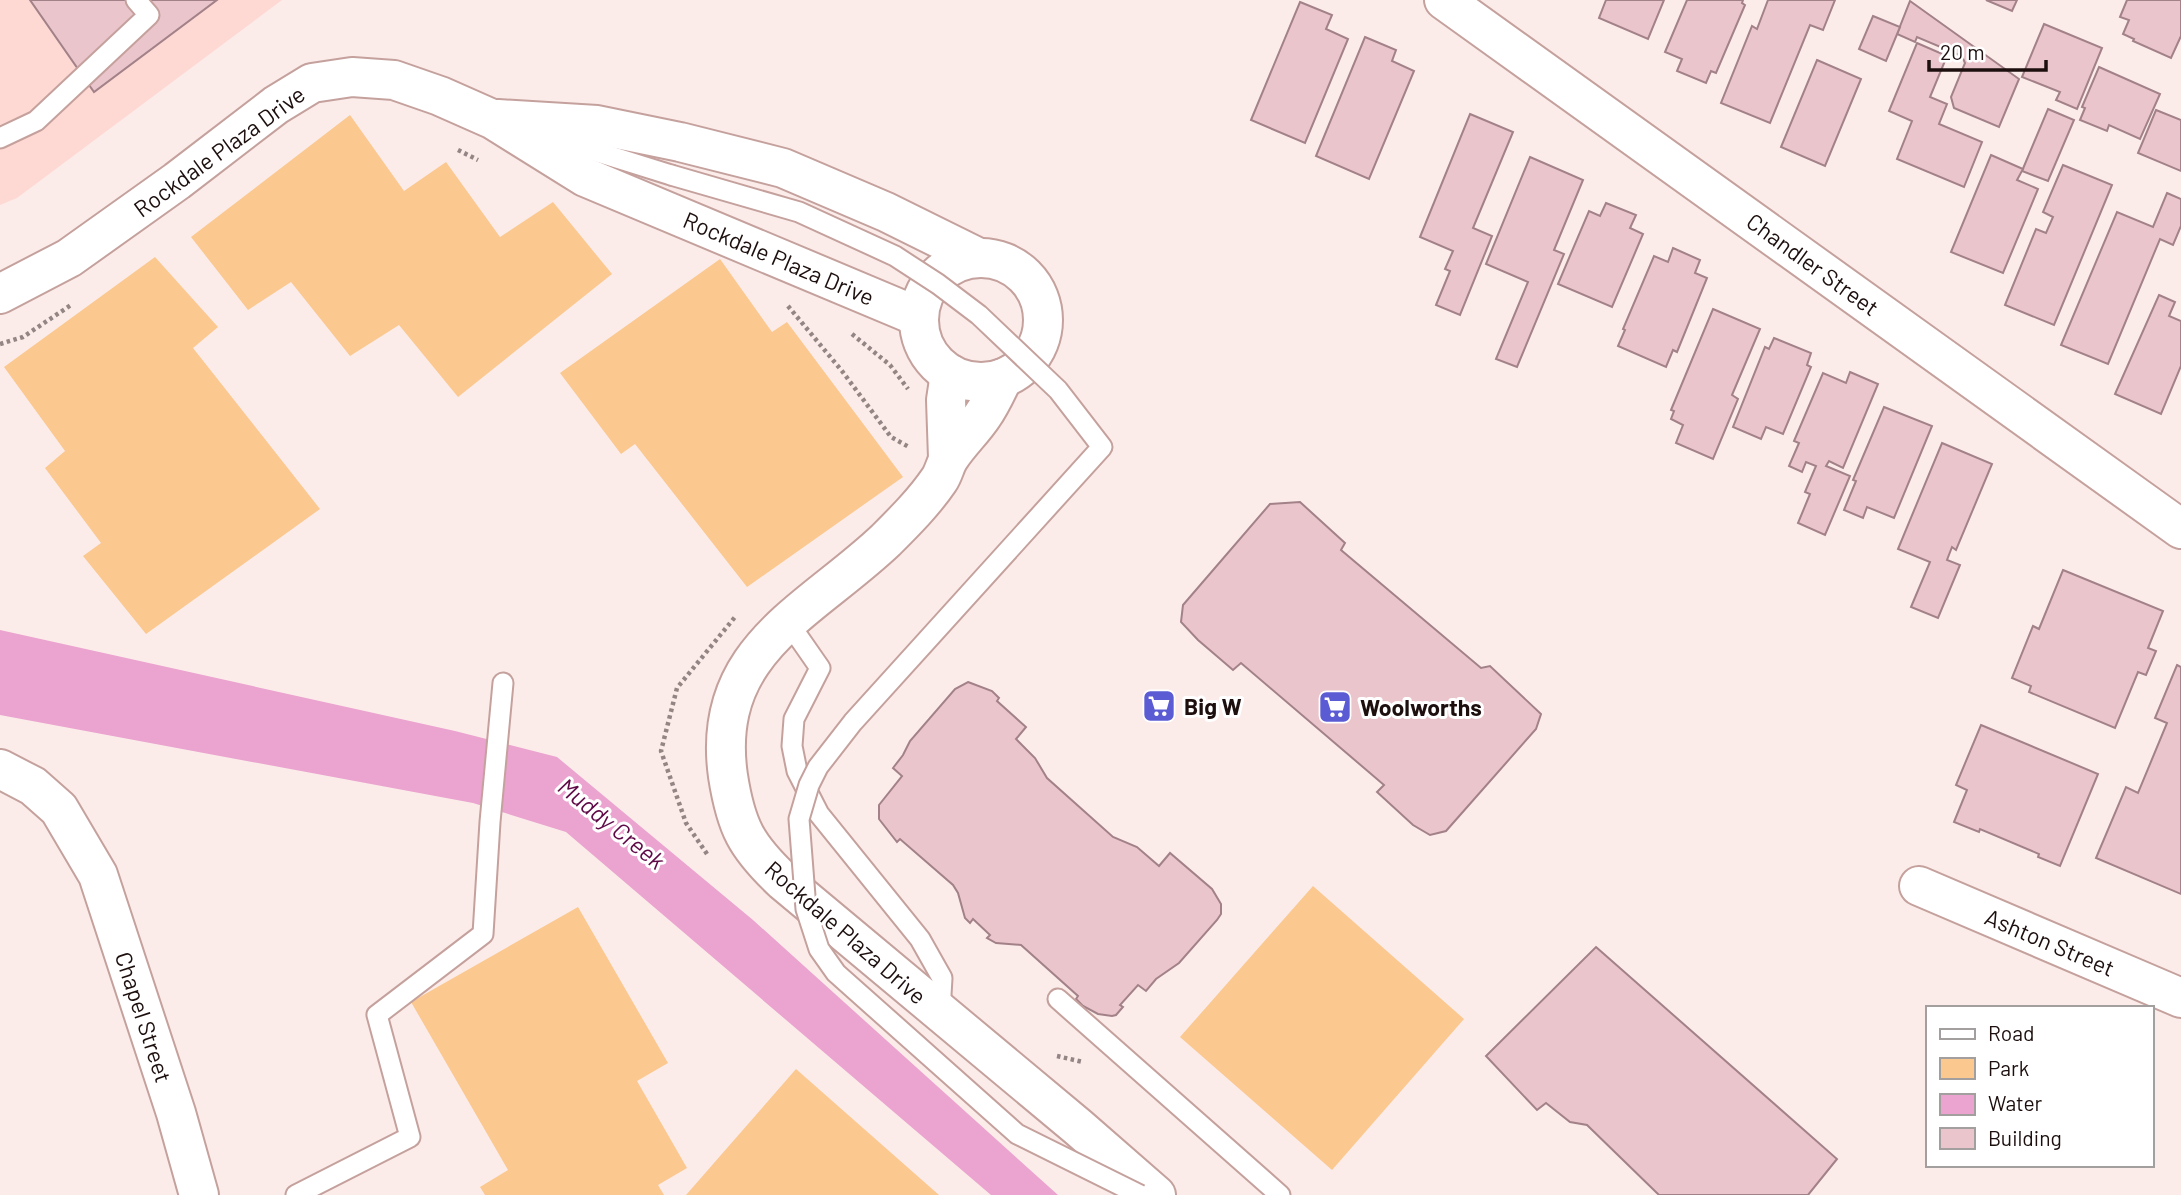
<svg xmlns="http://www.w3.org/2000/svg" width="2181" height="1195" viewBox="0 0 2181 1195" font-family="Barlow,sans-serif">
<rect width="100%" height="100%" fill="#fbecea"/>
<polygon fill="#fed9d4" points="0,0 282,0 17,198 0,205"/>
<g fill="#fbc88f">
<polygon points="350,115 404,191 446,162 500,237 553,202 612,274 458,397 399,325 350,356 291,282 248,310 191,237"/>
<polygon points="155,257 218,327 193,348 320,509 146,634 83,556 101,543 45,468 65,451 4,367"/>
<polygon points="720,259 772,332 787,322 903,477 747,587 635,444 621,454 560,373"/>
<polygon points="1313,886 1464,1019 1332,1170 1180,1037"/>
<polygon points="578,907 668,1063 637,1081 687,1168 658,1185 664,1195 485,1195 480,1187 508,1170 411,1002"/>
<polygon points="796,1069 939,1195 686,1195"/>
</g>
<polygon fill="#eba3cf" points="0,630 455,731 557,757 753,920 1058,1195 991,1195 566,832 473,803 0,715"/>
<g fill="#eac5cc" stroke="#a38188" stroke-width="2">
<polygon points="30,0 217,0 94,92"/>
<polygon points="1606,0 1664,0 1648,39 1599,18"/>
<polygon points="1687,0 1743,0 1742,3 1745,5 1716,73 1711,71 1706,83 1677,71 1682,59 1665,52"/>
<polygon points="1768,0 1835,0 1823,30 1810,25 1770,123 1721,103 1752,26 1757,29"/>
<polygon points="1986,0 2017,0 2012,11"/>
<polygon points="2127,0 2181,0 2181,36 2171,58 2133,41 2134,39 2123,34 2129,20 2120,17"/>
<polygon points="1910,1 2019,79 1999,127 1954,108 1951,97 1965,63 1962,56 1917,37 1915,42 1897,34"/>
<polygon points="1300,2 1332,15 1326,29 1348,39 1305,143 1251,120"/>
<polygon points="1873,16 1900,27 1886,61 1859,49"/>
<polygon points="2044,24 2102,48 2077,109 2056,100 2060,92 2022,77"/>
<polygon points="1365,37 1396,50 1392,61 1414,71 1369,179 1316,156"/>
<polygon points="1917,43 1947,56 1930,97 1947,104 1939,124 1982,142 1964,187 1897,159 1912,121 1889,111"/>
<polygon points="1817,60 1861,79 1825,166 1781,147"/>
<polygon points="2099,67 2160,94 2140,139 2109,125 2107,131 2080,120 2085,108 2082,107"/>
<polygon points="2048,109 2074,120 2048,181 2022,171"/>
<polygon points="2156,110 2181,120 2181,171 2138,153"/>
<polygon points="1470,114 1513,132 1473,228 1492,236 1460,315 1436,305 1450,271 1445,269 1453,251 1420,237"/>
<polygon points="1991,155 2023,169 2017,180 2038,189 2003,273 1951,252"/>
<polygon points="1530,157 1583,180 1554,250 1564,254 1517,367 1496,359 1528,282 1486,264"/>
<polygon points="2063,165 2112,185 2054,325 2005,305 2036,229 2046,233 2053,217 2043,212"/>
<polygon points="2167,193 2181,199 2181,226 2173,245 2160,239 2108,364 2061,345 2117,212 2153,227"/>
<polygon points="1606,203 1636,215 1630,228 1643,234 1612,307 1558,284 1589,211 1600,216"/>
<polygon points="1673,248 1700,260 1695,273 1707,278 1677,352 1673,350 1666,367 1618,346 1625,330 1623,329 1654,256 1668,262"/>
<polygon points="2159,295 2175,302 2169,316 2181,321 2181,366 2161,414 2115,394"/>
<polygon points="1713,309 1760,329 1732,395 1738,399 1713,459 1676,443 1683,425 1671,419 1674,411 1671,410"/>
<polygon points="1774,338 1811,353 1807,365 1811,367 1783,434 1766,427 1761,439 1733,427 1765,347 1769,349"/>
<polygon points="1850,372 1878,384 1843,468 1829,461 1826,466 1850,476 1825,535 1798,523 1810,494 1805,492 1816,466 1806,462 1802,472 1789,466 1799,443 1794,441 1823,373 1846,383"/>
<polygon points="1884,407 1932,426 1894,518 1867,507 1863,518 1844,510 1856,481 1853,480"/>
<polygon points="1942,443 1992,464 1956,550 1952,547 1947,560 1960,565 1938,618 1911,607 1930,562 1898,549"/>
<polygon points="1300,502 1345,543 1341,550 1481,668 1490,666 1541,714 1536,729 1446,831 1430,835 1413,825 1377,792 1384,785 1241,663 1233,670 1198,640 1181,622 1183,605 1270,504"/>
<polygon points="2063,570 2163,611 2148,648 2156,651 2146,675 2138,672 2115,728 2029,692 2031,686 2012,678 2033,626 2039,629"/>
<polygon points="2177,665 2181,667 2181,894 2096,858 2126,787 2138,793 2167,723 2155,718"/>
<polygon points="968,682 992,691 999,698 997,701 1026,727 1016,739 1035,758 1047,778 1113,837 1137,847 1159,866 1170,853 1212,889 1221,904 1221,914 1217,920 1179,963 1156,979 1146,991 1138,985 1120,1005 1123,1007 1116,1015 1112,1016 1098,1014 1083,1006 1076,999 1078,996 1021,945 996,943 987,938 990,935 973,919 970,923 965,918 958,893 953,885 900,839 897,842 879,819 879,805 902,776 893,768 903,755 910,741 955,689"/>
<polygon points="1981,725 2098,774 2060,866 2038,857 2039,854 1980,829 1979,832 1954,822 1967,790 1956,785"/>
<polygon points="1596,947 1837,1159 1808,1195 1659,1195 1587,1125 1570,1122 1546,1103 1537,1110 1486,1056"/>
</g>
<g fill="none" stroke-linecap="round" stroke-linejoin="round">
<defs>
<g id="lane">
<polyline points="543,135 671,175"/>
<polyline points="0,138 36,121 149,15 136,0"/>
<polyline points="788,622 820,668 794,719 792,746 797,771 819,814 920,939 942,978 940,1012"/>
<polyline points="1058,999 1280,1195"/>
<polyline points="296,1195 410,1137 377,1015 483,934 490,822 503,683"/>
</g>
<g id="street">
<polyline points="1444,0 2181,529"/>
<polyline points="498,119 597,125 680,142 783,168 886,212 977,257"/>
<circle cx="981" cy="320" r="62"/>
<polyline points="0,294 69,258 177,181 276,105 312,83 352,77 394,80 440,96 492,119 585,177 919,317"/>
<path d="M1003 378C997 390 991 404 983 415 973 430 960 442 950 457 945 464 944 473 939 480 924 502 905 521 886 540 809 613 710 650 728 776 736 827 746 846 783 881L1078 1127 1156 1195"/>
<polyline points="948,458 946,400 950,374"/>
<polyline points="0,769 33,786 59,809 98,875 176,1113 199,1195"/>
<polyline points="1919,886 2181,998"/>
</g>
</defs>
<use href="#lane" stroke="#c5a19d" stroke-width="23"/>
<use href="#street" stroke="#c5a19d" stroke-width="42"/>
<g stroke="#938583" stroke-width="4.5" stroke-dasharray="3.5 3.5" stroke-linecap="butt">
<polyline points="458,150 478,160"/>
<polyline points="788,306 842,371 891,437 909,447"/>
<polyline points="852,334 890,365 908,389"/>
<polyline points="0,344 23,337 71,305"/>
<polyline points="707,854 686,823 661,751 677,688 735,617"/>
<polyline points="1057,1056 1083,1062"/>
</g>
<use href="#lane" stroke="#fff" stroke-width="19"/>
<use href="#street" stroke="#fff" stroke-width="38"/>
<defs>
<polyline id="lane-bridge" points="671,175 799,212 895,256 938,284 979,315 1058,390 1102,447 853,722 818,767 809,785 799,819 806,909 819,949 836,973 1017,1134 1140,1195"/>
</defs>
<use href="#lane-bridge" stroke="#c5a19d" stroke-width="23" stroke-linecap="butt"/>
<use href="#lane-bridge" stroke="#fff" stroke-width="19"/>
</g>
<defs>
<symbol id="supermarket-square" viewBox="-11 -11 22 22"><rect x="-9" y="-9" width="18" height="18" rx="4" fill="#5b5cd4" stroke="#fff"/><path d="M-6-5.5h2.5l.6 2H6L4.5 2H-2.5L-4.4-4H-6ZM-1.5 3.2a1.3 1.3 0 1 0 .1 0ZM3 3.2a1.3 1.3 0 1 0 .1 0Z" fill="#fff"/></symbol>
</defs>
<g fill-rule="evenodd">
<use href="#supermarket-square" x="1140" y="687" width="38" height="38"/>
<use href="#supermarket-square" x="1316" y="688" width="38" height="38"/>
</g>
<g text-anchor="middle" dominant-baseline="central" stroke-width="6" stroke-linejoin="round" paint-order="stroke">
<g font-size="23" fill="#1c0f0e" stroke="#fff">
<text transform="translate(219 151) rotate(-36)">Rockdale Plaza Drive</text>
<text transform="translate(779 258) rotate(23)">Rockdale Plaza Drive</text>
<text transform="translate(1813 264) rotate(36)">Chandler Street</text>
<text transform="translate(846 932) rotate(41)">Rockdale Plaza Drive</text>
<text transform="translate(2050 942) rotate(23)">Ashton Street</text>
<text transform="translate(144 1017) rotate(72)">Chapel Street</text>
</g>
<g font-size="23" font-weight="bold" fill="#1c0f0e" stroke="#fff" text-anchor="start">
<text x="1184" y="706">Big W</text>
<text x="1360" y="707">Woolworths</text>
</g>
<g font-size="24" font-style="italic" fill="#5f0a47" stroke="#fff">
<text transform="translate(612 823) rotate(39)">Muddy Creek</text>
</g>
</g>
<rect x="1926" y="1006" width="228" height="161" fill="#ffffff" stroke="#a49f9f" stroke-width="2"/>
<rect x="1940" y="1029" width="35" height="10" fill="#ffffff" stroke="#a49f9f" stroke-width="2"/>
<text x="1988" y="1041" font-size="21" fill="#1c0f0e">Road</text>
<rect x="1940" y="1058" width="35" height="21" fill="#fbc88f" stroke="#a49f9f" stroke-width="2"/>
<text x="1988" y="1076" font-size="21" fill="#1c0f0e">Park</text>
<rect x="1940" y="1094" width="35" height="21" fill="#eba3cf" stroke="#a49f9f" stroke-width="2"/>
<text x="1988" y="1111" font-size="21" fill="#1c0f0e">Water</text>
<rect x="1940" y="1128" width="35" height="21" fill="#eac5cc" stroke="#a49f9f" stroke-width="2"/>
<text x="1988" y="1146" font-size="21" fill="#1c0f0e">Building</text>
<path d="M1929 60v10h117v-10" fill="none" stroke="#1c0f0e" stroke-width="3.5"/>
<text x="1940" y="60" font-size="21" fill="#1c0f0e" stroke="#ffffff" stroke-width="5" paint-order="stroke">20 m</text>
</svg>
